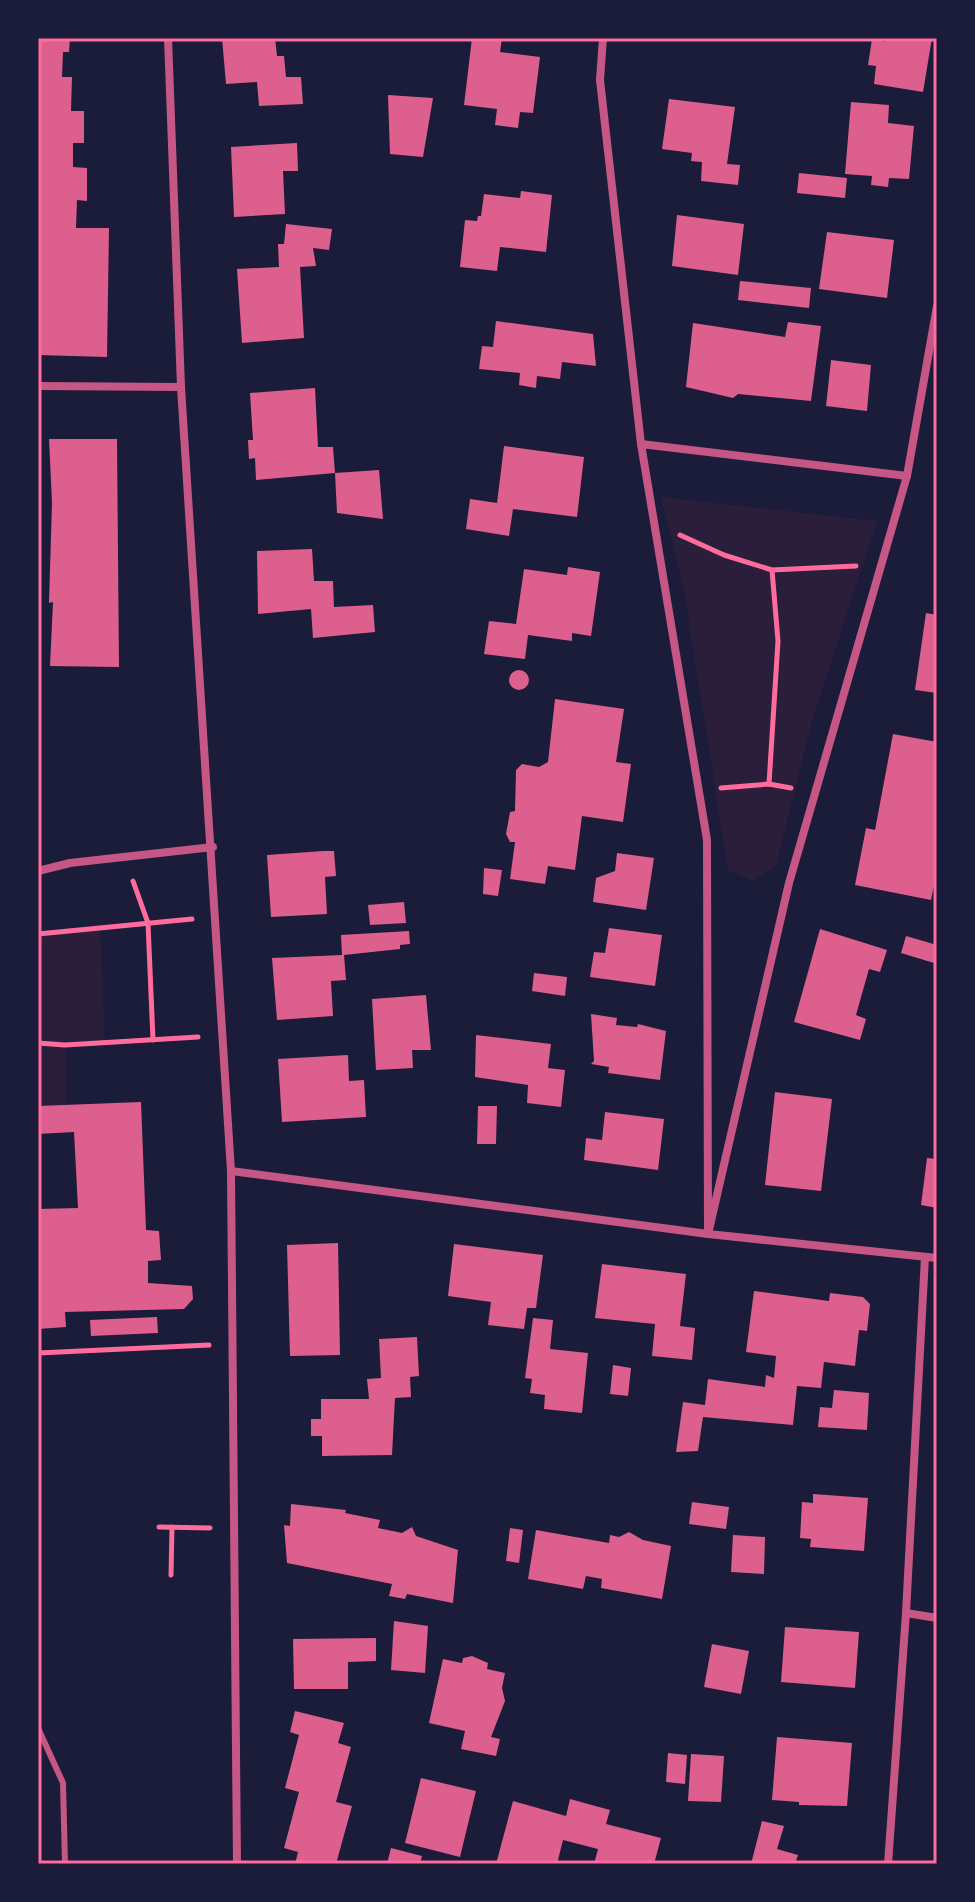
<svg xmlns="http://www.w3.org/2000/svg" width="975" height="1902" viewBox="0 0 975 1902" font-family="Roboto,sans-serif">
<rect width="100%" height="100%" fill="#1b1b3a"/>
<g fill="#2a1e3b">
<polygon points="661,497 877,521 813,718 776,866 753,881 728,870 684,591"/>
<polygon points="100,928 105,1043 65,1045 66,1105 38,1106 38,934"/>
</g>
<g fill="#dd5f8e">
<polygon points="38,38 70,38 69,52 63,52 62,77 72,77 71,111 84,111 84,143 73,143 73,167 87,168 87,201 77,200 76,228 109,228 107,357 38,355"/>
<polygon points="222,38 275,38 277,56 284,56 286,77 301,77 303,104 259,106 257,82 226,84"/>
<polygon points="472,38 502,38 500,52 540,57 533,113 520,112 518,128 495,125 497,109 464,105"/>
<polygon points="885,38 932,38 923,92 874,84 876,66 868,65 872,39 885,42"/>
<polygon points="388,95 433,98 423,157 390,154"/>
<polygon points="669,99 735,107 727,164 740,165 738,185 701,181 702,162 691,161 692,153 662,149"/>
<polygon points="851,102 889,105 888,123 914,126 909,179 889,178 888,187 871,185 872,176 845,174"/>
<polygon points="297,143 298,171 283,171 285,214 234,217 231,147"/>
<polygon points="799,173 847,178 845,198 797,193"/>
<polygon points="521,191 552,195 546,252 500,247 497,271 460,267 465,220 477,221 478,216 481,216 484,194 520,198"/>
<polygon points="677,215 744,224 738,275 672,266"/>
<polygon points="286,224 332,229 329,250 313,248 316,266 300,267 304,338 242,343 237,269 279,267 278,244 284,244"/>
<polygon points="827,232 894,240 887,298 819,289"/>
<polygon points="740,281 811,288 809,308 738,300"/>
<polygon points="496,321 593,334 596,366 562,362 560,379 537,376 536,388 519,385 520,373 479,369 482,346 493,347"/>
<polygon points="788,322 821,326 811,401 738,394 733,398 686,387 693,323 785,337"/>
<polygon points="831,360 871,365 867,411 826,406"/>
<polygon points="315,388 318,447 333,447 335,473 379,470 383,519 337,513 335,473 256,480 255,458 249,459 248,440 253,440 250,393"/>
<polygon points="49,439 117,439 119,667 50,666 53,602 49,603 52,503"/>
<polygon points="504,446 584,457 577,517 513,509 509,536 466,529 470,499 497,503"/>
<polygon points="312,549 314,581 333,581 334,607 373,605 375,632 313,638 311,609 258,614 257,551"/>
<polygon points="568,567 600,572 591,636 572,633 572,641 528,635 525,659 484,654 489,621 516,624 524,569 567,575"/>
<polygon points="926,613 937,615 937,693 915,690"/>
<circle cx="519" cy="680" r="10"/>
<polygon points="555,699 624,709 616,762 631,764 623,822 582,816 575,870 548,866 545,884 510,879 515,842 510,842 506,834 510,812 515,811 516,770 522,764 539,767 548,762"/>
<polygon points="893,734 937,742 937,871 931,900 855,885 866,828 875,830"/>
<polygon points="323,851 334,851 336,876 325,877 327,914 271,917 267,855"/>
<polygon points="617,853 654,858 646,910 593,902 596,878 615,871"/>
<polygon points="484,868 502,870 498,896 483,894"/>
<polygon points="404,902 406,923 370,925 368,905"/>
<polygon points="609,928 662,935 655,986 590,977 594,952 605,953"/>
<polygon points="820,929 887,950 880,972 869,969 856,1015 866,1019 860,1040 794,1022"/>
<polygon points="409,931 410,944 400,945 400,949 344,955 346,980 331,981 333,1016 277,1020 272,958 342,955 341,935"/>
<polygon points="906,936 937,945 934,963 901,953"/>
<polygon points="534,973 567,977 565,996 532,991"/>
<polygon points="426,995 431,1050 412,1050 413,1068 376,1070 372,999"/>
<polygon points="591,1014 617,1018 616,1025 637,1027 638,1024 666,1031 660,1080 608,1073 609,1067 591,1064 594,1061"/>
<polygon points="476,1035 551,1044 548,1068 565,1070 561,1107 527,1103 528,1085 475,1077"/>
<polygon points="348,1055 349,1081 364,1080 366,1117 282,1122 278,1059"/>
<polygon points="775,1092 832,1099 821,1191 765,1185"/>
<polygon points="141,1102 146,1230 159,1231 161,1260 148,1261 148,1283 192,1286 193,1299 184,1309 65,1312 66,1327 38,1329 38,1209 78,1208 74,1132 38,1134 38,1106"/>
<polygon points="478,1106 497,1106 496,1144 477,1144"/>
<polygon points="605,1112 664,1119 658,1170 584,1160 586,1138 602,1140"/>
<polygon points="927,1158 937,1159 937,1208 921,1205"/>
<polygon points="338,1243 340,1355 290,1356 287,1245"/>
<polygon points="454,1244 543,1255 536,1308 527,1308 524,1329 488,1325 491,1302 448,1296"/>
<polygon points="602,1264 686,1274 680,1326 695,1328 692,1360 652,1356 655,1324 595,1318"/>
<polygon points="754,1291 829,1301 830,1293 863,1297 870,1304 867,1331 859,1330 855,1366 824,1362 821,1388 797,1386 793,1425 703,1417 698,1451 676,1452 683,1402 705,1405 708,1379 765,1387 766,1375 774,1378 776,1356 746,1352"/>
<polygon points="157,1317 158,1333 91,1336 90,1320"/>
<polygon points="533,1318 553,1320 550,1349 588,1353 582,1413 544,1409 545,1395 530,1393 532,1379 525,1378"/>
<polygon points="417,1337 419,1376 410,1377 411,1397 395,1398 392,1455 322,1456 322,1436 311,1436 311,1419 321,1419 321,1399 369,1399 367,1379 381,1378 379,1339"/>
<polygon points="613,1365 631,1368 628,1396 610,1394"/>
<polygon points="834,1390 869,1393 867,1430 818,1427 820,1407 832,1408"/>
<polygon points="813,1494 868,1498 864,1551 810,1547 811,1539 800,1538 802,1502 813,1503"/>
<polygon points="692,1502 729,1507 726,1529 689,1524"/>
<polygon points="291,1504 346,1510 345,1513 380,1520 378,1528 402,1533 412,1527 416,1536 458,1550 453,1603 407,1594 405,1599 389,1596 392,1584 287,1563 284,1525 290,1526"/>
<polygon points="510,1528 523,1530 519,1563 506,1561"/>
<polygon points="536,1530 609,1543 610,1535 619,1537 629,1532 643,1540 671,1546 662,1599 601,1588 602,1579 586,1576 583,1589 528,1579"/>
<polygon points="733,1535 765,1537 764,1574 731,1572"/>
<polygon points="394,1621 428,1626 425,1673 391,1670"/>
<polygon points="785,1627 859,1632 855,1688 781,1682"/>
<polygon points="376,1638 376,1661 348,1662 348,1689 294,1689 293,1639"/>
<polygon points="712,1644 749,1651 741,1694 704,1687"/>
<polygon points="472,1656 488,1663 487,1669 505,1673 502,1688 505,1701 491,1737 500,1739 496,1756 461,1749 465,1731 429,1723 443,1659 462,1663 463,1658"/>
<polygon points="295,1711 344,1723 338,1743 351,1747 336,1802 352,1806 336,1864 295,1864 298,1852 284,1848 299,1792 285,1788 299,1735 290,1732"/>
<polygon points="777,1737 852,1743 847,1806 799,1805 799,1802 772,1800"/>
<polygon points="668,1753 687,1755 685,1784 666,1782"/>
<polygon points="691,1754 724,1756 721,1802 688,1801"/>
<polygon points="421,1778 476,1791 460,1857 405,1843"/>
<polygon points="570,1799 610,1810 606,1824 661,1838 654,1864 594,1864 598,1849 563,1840 557,1864 496,1864 513,1801 566,1816"/>
<polygon points="762,1821 784,1826 777,1849 798,1855 795,1864 751,1864"/>
<polygon points="391,1848 422,1856 420,1864 387,1864"/>
</g>
<g fill="none" stroke-linecap="round" stroke-linejoin="round">
<g stroke="#ff6b9d" stroke-width="5">
<polyline points="680,535 724,555 772,570 856,566"/>
<polyline points="769,784 778,641 772,570"/>
<polyline points="721,788 769,784 791,788"/>
<polyline points="133,881 148,923 153,1040"/>
<polyline points="38,934 192,919"/>
<polyline points="38,1043 65,1045 198,1037"/>
<polyline points="38,1353 209,1345"/>
<polyline points="159,1527 210,1528"/>
<polyline points="171,1575 172,1527"/>
</g>
<polyline stroke="#c65784" stroke-width="6" points="38,1728 63,1783 65,1864"/>
<g stroke="#c65784" stroke-width="8">
<polyline points="168,38 181,387 231,1171 237,1864"/>
<polyline points="603,38 600,80 641,444"/>
<polyline points="38,386 181,387"/>
<polygon points="641,444 907,476 789,883 708,1234 707,840"/>
<polyline points="907,476 937,306"/>
<polyline points="38,871 70,863 213,847"/>
<polyline points="231,1171 708,1234 937,1258"/>
<polyline points="906,1613 937,1618"/>
<polyline points="888,1864 906,1613 925,1257"/>
</g>
</g>
<rect width="975" height="1902" fill="none" stroke="#1b1b3a" stroke-width="80"/>
<rect x="40" y="40" width="895" height="1822" fill="none" stroke="#ff6b9d" stroke-width="3"/>
</svg>
